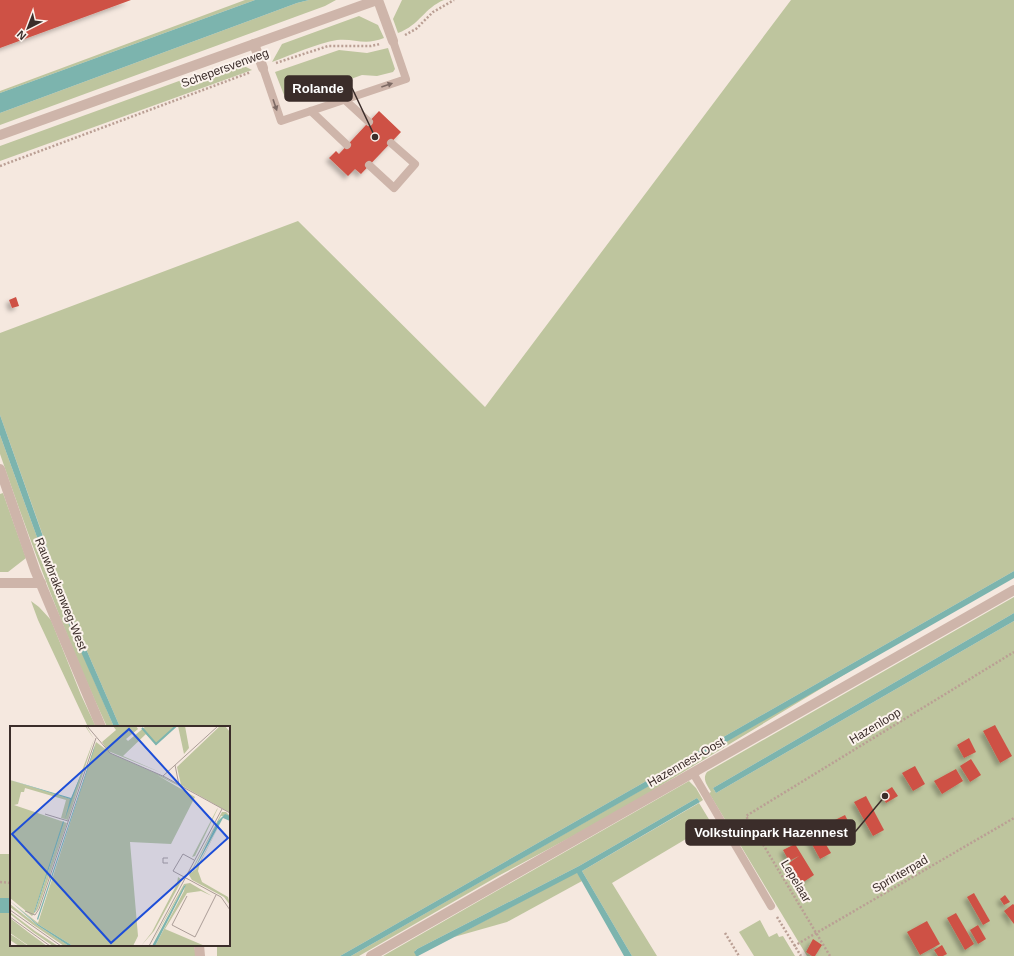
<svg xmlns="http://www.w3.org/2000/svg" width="1014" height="956" viewBox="0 0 1014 956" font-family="Helvetica,sans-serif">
<defs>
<filter id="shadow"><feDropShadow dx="-3.5" dy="3.5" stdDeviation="2" flood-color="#0004"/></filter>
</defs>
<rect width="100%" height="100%" fill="#f5e8df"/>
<g fill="#bec59e">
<polygon points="245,0 255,0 0,93 0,91"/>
<polygon points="309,0 336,0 325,6 0,125 0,113 297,3"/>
<path d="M402 0H444C424 8 420 25 398 33L393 19Z"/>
<path d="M791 0H1014V571L340 956H217V945H229V727H120L73 619 68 620 114 727H107C66 638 32 547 0 454V435L63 609 68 606 0 415V333L298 221 485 407Z"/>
<path d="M359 16 378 25 384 38C364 46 355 38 337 40 318 43 291 55 272 62L282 44Z"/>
<polygon points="388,48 395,69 393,72 377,76 362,75 289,101 286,100 275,72 339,50 367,53"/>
<polygon points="234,61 252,70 0,161 0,146"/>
<polygon points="3,493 26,558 8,572 0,572 0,494"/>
<path d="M1014 597V613L713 788 716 793 1014 621V956H807L709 793 711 792C707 785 702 779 707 772Z"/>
<polygon points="31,601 39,607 51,620 81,695 96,727 88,727 38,620"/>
<polygon points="860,665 614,814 500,875 359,956 351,956"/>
<polygon points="689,781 696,788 703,800 700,802 697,798 579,866 417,949 415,951 415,954 418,956 383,956"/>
<polygon points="699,803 710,821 691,836 612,883 657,956 632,956 582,871"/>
<rect x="0" y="854" width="11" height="44"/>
<polygon points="577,872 582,881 507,922 454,937"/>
<polygon points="0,913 11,913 11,945 194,945 196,956 0,956"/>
<polygon points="760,920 769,937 777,933 779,937 783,936 795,956 754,956 739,932"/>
</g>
<g fill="#7cb4ae">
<polygon points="255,0 309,0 297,3 0,113 0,93"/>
<polygon points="0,415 68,607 63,609 0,435"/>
<polygon points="1014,571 1014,578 351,956 340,956"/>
<polygon points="1014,613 1014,621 716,793 713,788"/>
<polygon points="73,619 120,727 114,727 67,620"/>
<polygon points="697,798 700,802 582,871 632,956 624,956 577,873 418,956 416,956 414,952 417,949 579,866"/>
<rect x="0" y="898" width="11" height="15"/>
</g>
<g fill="#ce5144" filter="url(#shadow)">
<polygon points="0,0 131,0 0,48"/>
<polygon points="379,111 401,132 361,174 355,169 348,176 329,158 336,151 339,154"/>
<polygon points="16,297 19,306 12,308 9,300"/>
<polygon points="995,725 1012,756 1000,763 983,731"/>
<polygon points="969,738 976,752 964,758 957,745"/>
<polygon points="971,759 981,775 970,782 960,766"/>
<polygon points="915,766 925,784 913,791 902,773"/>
<polygon points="956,769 963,781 942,794 934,781"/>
<polygon points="892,787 898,796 886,803 881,794"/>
<polygon points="866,796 884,830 873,836 854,802"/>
<polygon points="845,815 851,827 837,834 831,822"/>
<polygon points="818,831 831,853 820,859 808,837"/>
<polygon points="795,844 814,875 802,883 789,863 799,856 789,861 783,850"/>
<polygon points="974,893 990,921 983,925 967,897"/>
<polygon points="1005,895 1010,902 1004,905 1000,899"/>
<polygon points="1013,904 1014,905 1014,924 1004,911"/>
<polygon points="956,913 974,944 965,950 947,918"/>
<polygon points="927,921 940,944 920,955 907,932"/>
<polygon points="978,925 986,939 978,944 970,930"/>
<polygon points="813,939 822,945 815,956 812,956 806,952"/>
<polygon points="942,945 947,954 943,956 938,956 934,950"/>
</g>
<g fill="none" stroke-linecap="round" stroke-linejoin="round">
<g stroke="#ba9f94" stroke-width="2.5" stroke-dasharray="2 2" stroke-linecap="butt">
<polyline points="405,35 416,29 433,12 454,0"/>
<polyline points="276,63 328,46 371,46 380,44"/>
<polyline points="0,166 251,72"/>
<polyline points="0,882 11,883"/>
<polyline points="777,917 801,956"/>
<polyline points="725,933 739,956"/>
<polyline points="794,946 1014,818"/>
<polyline points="830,956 746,816 1014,652"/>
</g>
<g stroke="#ceb5aa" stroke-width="8">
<polyline points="263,68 281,121 406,79 393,41"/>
<polyline points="345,100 369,122"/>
<polyline points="311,111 347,145"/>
<polyline points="369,165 394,188 415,164 391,143"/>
<polyline points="693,773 771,906"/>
</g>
<g stroke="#ceb5aa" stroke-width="10">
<polyline points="378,0 393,41"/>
<polyline points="254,44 263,68"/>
<polyline points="0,135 377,0"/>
<polyline points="0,469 35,570 101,727"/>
<polyline points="0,583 41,583"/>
<polyline points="199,945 200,956"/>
<polyline points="371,956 1014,590"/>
</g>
</g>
<defs><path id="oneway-solid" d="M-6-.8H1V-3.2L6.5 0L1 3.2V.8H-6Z"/></defs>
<g fill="#7d6a64">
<use href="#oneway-solid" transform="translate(387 85) rotate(-19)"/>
<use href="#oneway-solid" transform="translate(275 105) rotate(71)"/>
</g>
<g text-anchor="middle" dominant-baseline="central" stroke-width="4" stroke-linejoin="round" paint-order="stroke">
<g font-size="12" fill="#3b2d2a" stroke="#fcf3ed">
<text transform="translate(225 68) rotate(-20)">Schepersvenweg</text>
<text transform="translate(61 594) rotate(68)">Rauwbrakenweg-West</text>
<text transform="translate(875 726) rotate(-31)">Hazenloop</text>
<text transform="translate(686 762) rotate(-30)">Hazennest-Oost</text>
<text transform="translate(900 874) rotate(-30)">Sprinterpad</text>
<text transform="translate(796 881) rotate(59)">Lepelaar</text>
</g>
</g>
<g transform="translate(10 726)">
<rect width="220" height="220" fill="#f5e8df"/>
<path d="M75 0H76L84 13 58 94 51 92 56 74 15 62 14 66H11L8 78 4 79 57 97 28 183 22 190 0 172V54L61 73 54 92 84 13ZM54 96 28 177 25 186H24ZM103 0H126L128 3 116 13 118 15 136 0H166L146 19 136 8 113 30 152 47 98 25 92 16 106 4ZM168 0H175L179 22 174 28ZM210 0H215L220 6V87L171 59 167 41ZM86 16 102 28 150 49 187 69 147 49 185 71 161 118 120 116 128 210 123 220H63L26 197 0 175 28 197ZM208 82 185 130 182 131 207 83ZM212 86H216L220 90H211L181 147 186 143 213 92 220 95 213 92 190 137 188 145 192 156 218 171 220 179 214 171 182 154 179 149ZM168 151 172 154 144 205 131 220 142 206 167 158ZM180 157 202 170 191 165 177 167 155 203 195 220H145L174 165 175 159 140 220 174 158ZM0 178 27 199 59 220H54L22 198 0 181ZM0 186 25 205 48 220H43L23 206 0 188ZM0 192 18 206 37 220H19L0 207ZM0 208 8 213 18 220H9L0 214Z" fill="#bec59e" fill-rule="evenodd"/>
<path d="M85 19 84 24 28 194 27 193ZM72 46 55 93 60 73 0 54 61 72ZM215 88 220 90V95L213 92 182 148 208 95ZM53 95 54 96 25 186H24ZM176 159 145 220H142L174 160ZM0 175 26 197 63 220H59L27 199Z" fill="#7cb4ae"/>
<path fill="none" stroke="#7cb4ae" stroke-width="2" d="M132 2 146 18 166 0"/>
<path fill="none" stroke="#ab9d97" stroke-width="1" d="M77 0 100 27 155 51 220 87M165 39 169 59M153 50 208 0M35 88 58 95M184 134 173 128 163 145 211 171 220 184M158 137H153V132H158M177 170 162 199 185 211 206 169M0 184 51 220M15 185 25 189 29 183 86 12M0 191 40 220M139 220 212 83"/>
<path fill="#1d4ed8" fill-opacity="0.15" stroke="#1d4ed8" stroke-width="2" d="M119 3 218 112 101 217 2 108Z"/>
<rect width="220" height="220" fill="none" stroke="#3b2d2a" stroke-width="2"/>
</g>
<path fill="none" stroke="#3b2d2a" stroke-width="1.5" d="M375 137L352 88M885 796L855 832"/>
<g fill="#3b2d2a" stroke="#fcf3ed" stroke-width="1.5">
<circle cx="375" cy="137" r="4"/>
<circle cx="885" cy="796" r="4"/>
</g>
<g fill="#3b2d2a" stroke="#3b2d2a" stroke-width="1.5">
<rect x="285" y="76" width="67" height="25" rx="4"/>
<rect x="686" y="820" width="169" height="25" rx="4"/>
</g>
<g font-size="13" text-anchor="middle" font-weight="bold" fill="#fff">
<text x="318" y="93">Rolande</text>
<text x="771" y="837">Volkstuinpark Hazennest</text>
</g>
<g transform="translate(28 28) rotate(222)" stroke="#fcf3ed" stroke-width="3" paint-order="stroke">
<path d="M0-3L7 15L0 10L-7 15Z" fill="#3b2d2a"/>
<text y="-6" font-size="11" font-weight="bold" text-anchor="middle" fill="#3b2d2a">N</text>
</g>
</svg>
